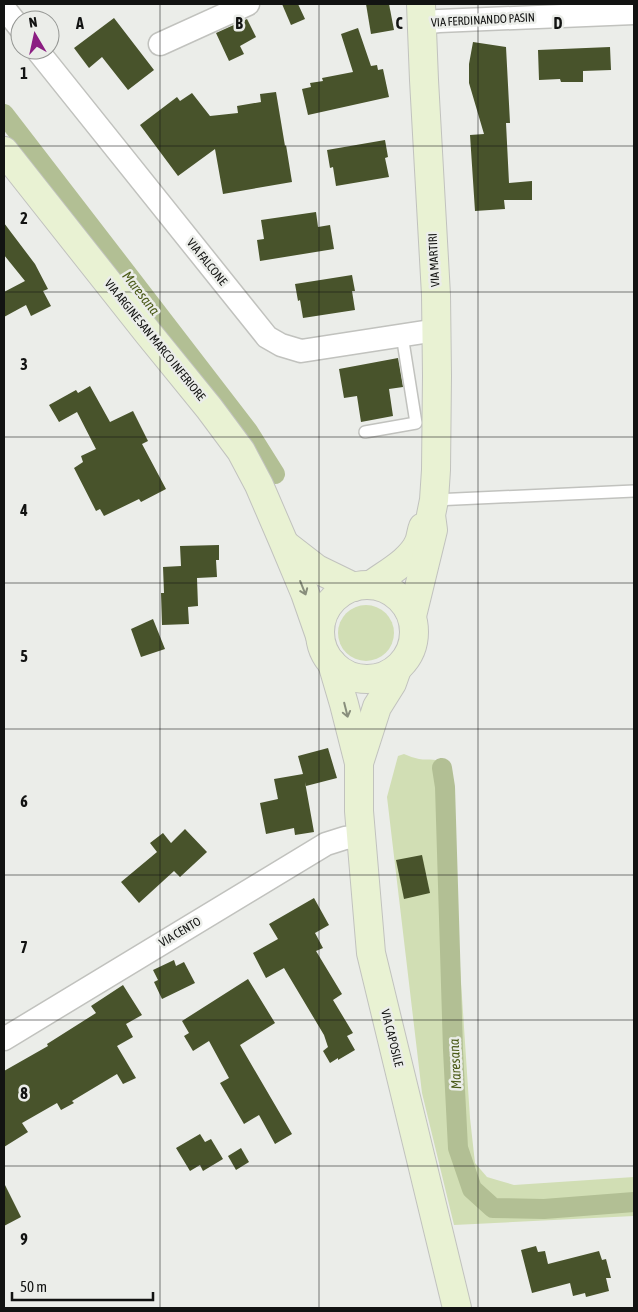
<svg xmlns="http://www.w3.org/2000/svg" width="638" height="1312" viewBox="0 0 638 1312" font-family="'Asap Condensed',sans-serif">
<rect width="100%" height="100%" fill="#ebede9"/>
<g fill="#d1deb4">
<circle cx="366" cy="633" r="28"/>
<path d="M404 754C409 756 414 758 419 759 432 761 441 756 447 770L470 1118 475 1163 487 1177 497 1180 514 1185 634 1177V1216L454 1225 422 1093 387 797 398 756Z"/>
</g>
<g fill="none" stroke-linecap="round" stroke-linejoin="round">
<g stroke="#b2bf94" stroke-width="20">
<polyline points="4,114 248,431 275,474"/>
<polyline points="442,768 445,787 453,1050 458,1148 472,1189 493,1208 544,1209 634,1202"/>
</g>
</g>
<g fill="#48532b">
<polygon points="282,4 298,4 305,19 291,25"/>
<polygon points="366,4 389,4 394,30 371,34"/>
<polygon points="114,18 154,70 128,90 102,57 89,68 74,48"/>
<polygon points="247,19 256,37 240,46 244,54 229,61 216,33"/>
<polygon points="358,28 371,66 377,65 378,70 383,69 389,97 308,115 302,89 311,87 310,83 323,81 322,78 353,72 341,34"/>
<polygon points="473,42 506,47 510,123 506,123 509,183 532,181 532,200 504,200 505,209 475,211 470,135 484,134 469,83 469,64"/>
<polygon points="610,47 611,70 583,71 583,82 561,82 560,79 539,80 538,50"/>
<polygon points="276,92 285,146 286,145 292,182 223,194 215,149 178,176 140,125 177,97 180,101 192,93 210,116 238,113 237,106 261,102 260,94"/>
<polygon points="385,140 388,157 385,158 389,177 336,186 333,167 330,168 327,150"/>
<polygon points="316,212 318,227 330,225 334,249 260,261 257,240 264,239 261,220"/>
<polygon points="4,223 35,264 48,289 43,291 51,306 31,316 26,305 4,317 4,292 25,281 4,255"/>
<polygon points="352,275 355,291 352,291 355,310 303,318 300,300 298,301 295,284"/>
<polygon points="398,358 403,387 389,389 393,416 361,422 357,396 344,398 339,369"/>
<polygon points="90,386 110,422 133,411 148,441 142,444 166,489 141,502 139,499 104,516 100,509 96,511 74,468 83,462 81,456 96,449 77,412 59,422 49,405 76,390 78,393"/>
<polygon points="219,545 219,560 216,560 217,577 197,578 198,606 188,607 189,624 162,625 161,593 164,593 163,567 181,566 180,546"/>
<polygon points="153,619 165,649 141,657 131,629"/>
<polygon points="328,748 337,778 306,786 305,782 314,832 295,835 294,828 266,834 260,803 278,799 274,779 303,774 298,756"/>
<polygon points="185,829 207,852 180,877 174,871 139,903 121,882 157,852 150,843 163,833 171,843"/>
<polygon points="422,855 430,893 404,899 396,860"/>
<polygon points="314,898 329,925 315,933 323,948 316,951 342,994 333,1000 353,1033 347,1036 355,1050 338,1060 338,1058 330,1063 323,1051 328,1047 324,1035 284,968 266,978 253,953 278,939 269,924"/>
<polygon points="174,960 176,966 184,962 195,983 162,999 154,982 158,980 153,970"/>
<polygon points="248,979 275,1023 240,1045 292,1134 275,1144 259,1115 244,1124 220,1083 229,1078 209,1041 193,1051 184,1036 189,1033 182,1021"/>
<polygon points="123,985 142,1015 126,1024 133,1037 117,1046 136,1078 123,1084 117,1074 72,1101 74,1103 61,1110 57,1103 22,1123 28,1132 4,1147 4,1071 48,1046 47,1044 96,1013 91,1006"/>
<polygon points="200,1134 205,1142 211,1139 223,1159 203,1171 200,1165 190,1171 176,1148"/>
<polygon points="241,1148 249,1162 236,1170 228,1156"/>
<polygon points="4,1183 21,1217 4,1226"/>
<polygon points="536,1246 538,1252 545,1251 548,1264 599,1251 602,1260 606,1259 611,1278 606,1278 609,1291 586,1297 585,1293 573,1296 570,1283 532,1293 521,1250"/>
</g>
<g fill="none" stroke-linecap="round" stroke-linejoin="round">
<defs>
<g id="lane">
<polyline points="365,432 416,423 402,335"/>
<polyline points="434,500 634,491"/>
</g>
<g id="street">
<polyline points="4,8 20,28"/>
<polyline points="421,23 439,21 634,13"/>
<polyline points="160,44 248,4"/>
<polyline points="37,50 267,337 281,345 301,351 437,330"/>
<polyline points="4,1039 326,844 345,838 361,836"/>
</g>
<g id="secondary">
<polyline points="4,151 148,333 209,408 241,451 259,485 284,543 305,593 320,636"/>
<polyline points="286,545 317,569 354,587"/>
<circle cx="367" cy="632" r="47"/>
<path d="M371 585C387 573 411 561 419 542 421 537 421 532 423 527"/>
<polyline points="412,616 433,530 431,515 434,500 436,470 437,376 436,295 424,80 421,4"/>
<polyline points="332,663 344,704 359,763 359,811 371,953 457,1308"/>
<polyline points="359,763 377,707 392,683 397,669"/>
</g>
</defs>
<use href="#lane" stroke="#c1c2be" stroke-width="14"/>
<use href="#street" stroke="#c1c2be" stroke-width="25"/>
<use href="#secondary" stroke="#c1c2be" stroke-width="30"/>
<use href="#lane" stroke="#fff" stroke-width="11"/>
<use href="#street" stroke="#fff" stroke-width="22"/>
<use href="#secondary" stroke="#e9f2d3" stroke-width="28"/>
</g>
<defs><path id="oneway-shaft" d="M-6 0H5M1.5-3L5.5 0L1.5 3" fill="none" stroke-width="1.6" stroke-linecap="round" stroke-linejoin="round" transform="scale(1.25)"/></defs>
<g stroke="#888e7c">
<use href="#oneway-shaft" transform="translate(303 588) rotate(68)"/>
<use href="#oneway-shaft" transform="translate(346 710) rotate(76)"/>
</g>
<path fill="none" stroke="#121312" stroke-width="1" stroke-opacity="0.55" d="M160 4V1308M319 4V1308M478 4V1308M4 146H634M4 292H634M4 437H634M4 583H634M4 729H634M4 875H634M4 1020H634M4 1166H634"/>
<g text-anchor="middle" dominant-baseline="central" stroke-width="5" stroke-linejoin="round" paint-order="stroke">
<g font-size="12" fill="#121312" stroke="#ebede9">
<text transform="translate(483 20) rotate(-3)">VIA FERDINANDO PASIN</text>
<text transform="translate(434 260) rotate(-93)">VIA MARTIRI</text>
<text transform="translate(207 262) rotate(51)">VIA FALCONE</text>
<text transform="translate(155 340) rotate(51)">VIA ARGINE SAN MARCO INFERIORE</text>
<text transform="translate(180 932) rotate(-31)">VIA CENTO</text>
<text transform="translate(392 1038) rotate(76)">VIA CAPOSILE</text>
</g>
<g font-size="14" font-style="italic" fill="#4a5a18" stroke="#ebede9">
<text transform="translate(141 293) rotate(52)">Maresana</text>
<text transform="translate(455 1064) rotate(-93)">Maresana</text>
</g>
</g>
<g font-size="16" text-anchor="middle" font-weight="bold" fill="#121312" stroke="#ebede9" stroke-width="5" stroke-linejoin="round" paint-order="stroke">
<text x="80" y="29">A</text>
<text x="239" y="29">B</text>
<text x="399" y="29">C</text>
<text x="558" y="29">D</text>
<text x="24" y="79">1</text>
<text x="24" y="224">2</text>
<text x="24" y="370">3</text>
<text x="24" y="516">4</text>
<text x="24" y="662">5</text>
<text x="24" y="807">6</text>
<text x="24" y="953">7</text>
<text x="24" y="1099">8</text>
<text x="24" y="1245">9</text>
</g>
<rect width="638" height="1312" fill="none" stroke="#121312" stroke-width="10"/>
<g transform="translate(35 35) rotate(351)"><circle r="24" fill="#ebede9" stroke="#949693"/>
<path d="M0-4L9 19L0 12L-9 19Z" fill="#8b1e82"/>
<text y="-8" font-size="14" font-weight="bold" text-anchor="middle" fill="#121312">N</text>
</g>
<path d="M12 1292v8h141v-8" fill="none" stroke="#121312" stroke-width="2.5"/>
<text x="20" y="1292" font-size="15" fill="#121312" stroke="#ebede9" stroke-width="4" paint-order="stroke">50 m</text>
</svg>
